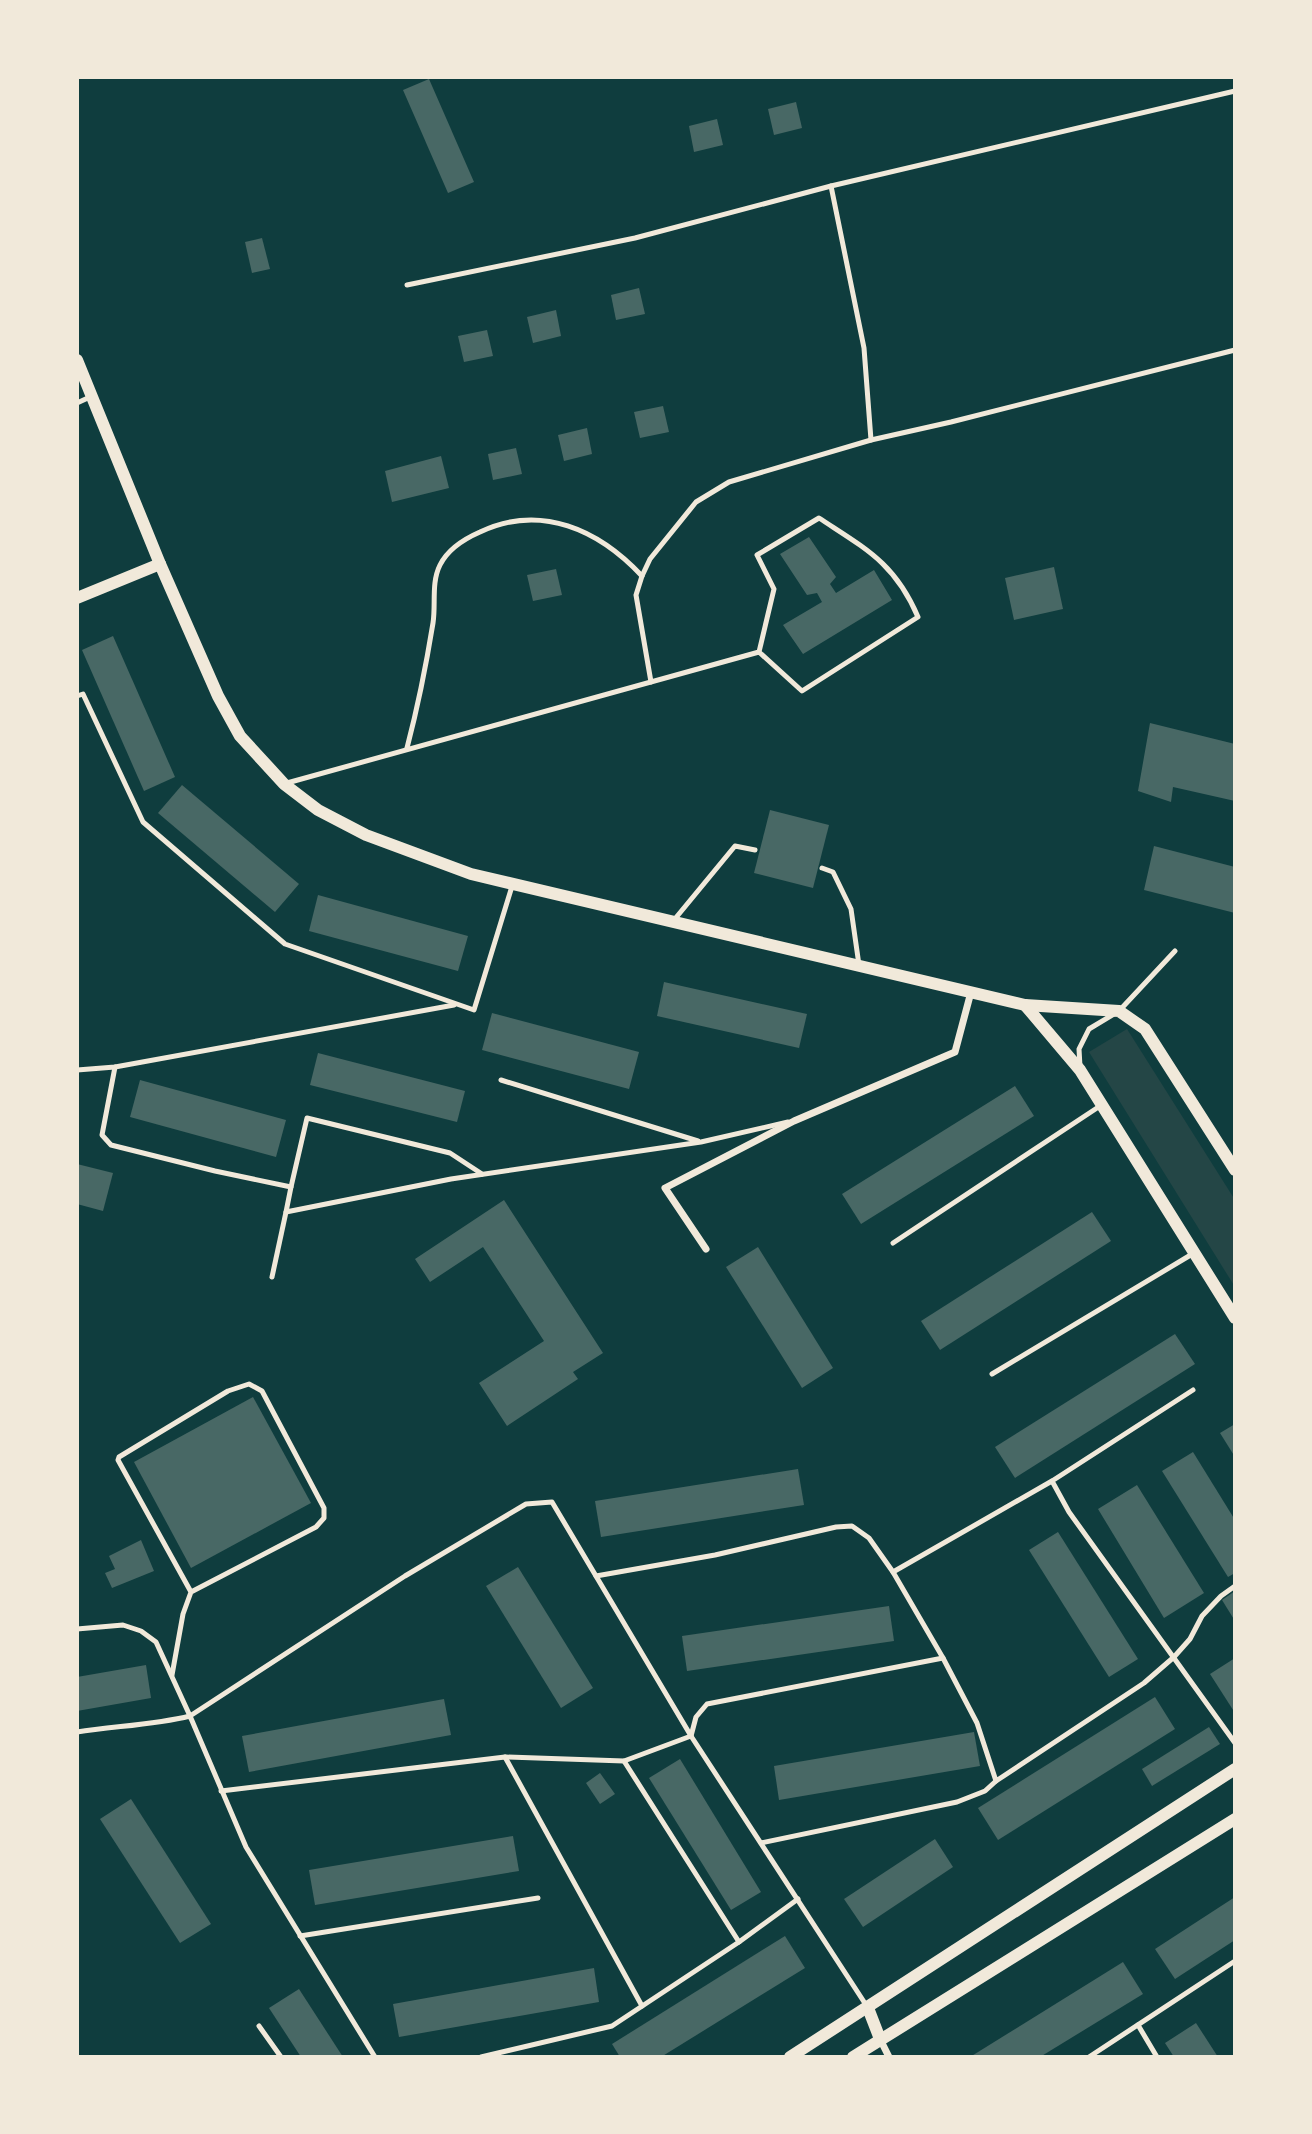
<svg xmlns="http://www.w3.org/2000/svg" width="1312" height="2134" viewBox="0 0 1312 2134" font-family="'Roboto Condensed',sans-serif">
<rect width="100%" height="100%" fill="#0f3d3e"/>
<polygon fill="#244646" points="1127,1029 1235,1200 1235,1287 1089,1052"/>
<g fill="#486865">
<polygon points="429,79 474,182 448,193 403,90"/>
<polygon points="796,102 802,128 774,135 768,109"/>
<polygon points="717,119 723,145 694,152 689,126"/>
<polygon points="262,238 270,269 252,273 245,242"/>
<polygon points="639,288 645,314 616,320 611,295"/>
<polygon points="556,310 561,336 533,343 527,317"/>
<polygon points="487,330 493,356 464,362 458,336"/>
<polygon points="663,406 669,432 640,438 634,412"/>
<polygon points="587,428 592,454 564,461 558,435"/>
<polygon points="516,448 522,474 493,480 488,454"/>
<polygon points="441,456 449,488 392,502 385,471"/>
<polygon points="809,537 836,577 830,584 836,593 874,570 892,600 803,654 783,625 822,602 817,593 807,595 780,554"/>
<polygon points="1054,567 1063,609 1014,620 1005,578"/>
<polygon points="556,569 562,595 533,601 527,575"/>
<polygon points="113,636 175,777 144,791 82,650"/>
<polygon points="1150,723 1235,744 1235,801 1173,787 1171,802 1138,791"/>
<polygon points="182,785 299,884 275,912 158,813"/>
<polygon points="770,810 829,825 813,888 754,873"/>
<polygon points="1154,846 1235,867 1235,913 1144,890"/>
<polygon points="318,895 468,936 458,971 309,931"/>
<polygon points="664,982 807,1014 799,1048 657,1016"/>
<polygon points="492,1013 639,1052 629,1089 482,1050"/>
<polygon points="318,1053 465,1091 457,1122 310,1085"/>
<polygon points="140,1080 286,1120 276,1157 130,1117"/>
<polygon points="1015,1086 1034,1116 861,1224 842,1194"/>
<polygon points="77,1164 113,1173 103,1211 77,1204"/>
<polygon points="504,1200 603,1353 573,1372 578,1379 507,1426 479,1383 544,1341 483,1247 430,1282 415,1259"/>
<polygon points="1092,1212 1111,1241 940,1350 921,1321"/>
<polygon points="758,1247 833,1368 802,1388 726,1267"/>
<polygon points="1175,1334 1195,1364 1015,1478 995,1447"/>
<polygon points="253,1397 311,1503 191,1568 134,1462"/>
<polygon points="1235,1424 1235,1457 1220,1433"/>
<polygon points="1193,1452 1235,1520 1235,1573 1228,1577 1162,1471"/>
<polygon points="798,1469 804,1505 601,1537 595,1501"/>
<polygon points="1137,1485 1204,1593 1164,1618 1098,1509"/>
<polygon points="1058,1532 1138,1659 1109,1677 1029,1550"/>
<polygon points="141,1540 154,1571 112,1588 105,1573 115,1569 109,1556"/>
<polygon points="518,1567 593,1688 561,1708 486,1586"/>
<polygon points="1235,1591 1235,1621 1222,1600"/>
<polygon points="889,1606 894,1641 687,1671 682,1636"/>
<polygon points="1235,1658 1235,1713 1210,1674"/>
<polygon points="146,1665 151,1698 77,1711 77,1677"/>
<polygon points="1155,1697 1175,1729 998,1840 978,1808"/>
<polygon points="444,1699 451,1735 249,1772 242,1736"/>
<polygon points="1209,1727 1220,1744 1152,1786 1142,1769"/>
<polygon points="974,1732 980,1766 779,1800 774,1766"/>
<polygon points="680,1759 761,1892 731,1910 649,1778"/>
<polygon points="600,1773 615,1794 600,1804 586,1783"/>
<polygon points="131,1799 211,1924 180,1943 100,1819"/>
<polygon points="513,1836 519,1871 315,1905 309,1870"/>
<polygon points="935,1839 953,1867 863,1927 844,1899"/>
<polygon points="1235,1897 1235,1940 1175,1979 1155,1949"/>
<polygon points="785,1936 805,1968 661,2057 620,2057 612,2044"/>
<polygon points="1123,1962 1143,1994 1040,2057 970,2057"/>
<polygon points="594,1968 599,2002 399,2037 393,2004"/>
<polygon points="299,1989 343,2057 301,2057 269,2008"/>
<polygon points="1196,2023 1218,2057 1174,2057 1165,2043"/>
</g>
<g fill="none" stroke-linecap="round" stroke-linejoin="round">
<g stroke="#f1e9da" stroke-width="5">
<polyline points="831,186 864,348 871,440"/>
<polyline points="407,285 635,238 831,186 1235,91"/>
<polyline points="77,403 90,397"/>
<polyline points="651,682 636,595 642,576 650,559 696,502 729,482 871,440 951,422 1235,350"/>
<polyline points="77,696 83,694 143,822 285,944 474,1010 513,883"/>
<path d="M407 748C418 706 426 666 433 623 436 604 431 583 440 565 448 549 464 539 480 532 541 503 599 530 642 576"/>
<path d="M287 783 759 652 774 589 757 555 819 518C866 549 895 563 918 617L802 691 759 652"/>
<polyline points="822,868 833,872 851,909 859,965"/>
<polyline points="674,920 735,846 755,850"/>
<polyline points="115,1067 102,1135 111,1145 215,1171 291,1187 286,1212 451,1179 701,1142 788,1122"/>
<polyline points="1080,1067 1079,1049 1089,1029 1119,1011 1175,951"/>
<polyline points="77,1070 115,1067 454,1005"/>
<polyline points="501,1080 698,1141"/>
<polyline points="291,1187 307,1118 450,1153 482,1174"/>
<polyline points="893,1243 1100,1106"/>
<polyline points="272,1277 286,1212"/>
<polyline points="992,1374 1194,1253"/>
<polyline points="1193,1390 1052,1481 1069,1512 1235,1743"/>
<polyline points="596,1576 715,1555 836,1527 852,1526 869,1538 893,1572"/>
<polyline points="77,1629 123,1625 141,1631 156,1642 190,1716 405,1576 526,1504 552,1502 691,1736 868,2008"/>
<polyline points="943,1658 977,1723 996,1781 1144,1683 1174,1657 1190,1639 1202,1616 1221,1596 1235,1586"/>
<polyline points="172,1675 183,1614 191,1592 316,1527 324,1518 324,1508 262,1391 249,1384 228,1391 119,1457 118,1460 191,1592"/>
<path d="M77 1732C115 1726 154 1725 190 1716L246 1847 375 2057"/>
<polyline points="691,1736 696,1717 707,1704 943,1658 893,1572 1052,1481"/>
<polyline points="691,1736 624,1761 739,1942"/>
<polyline points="505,1757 642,2006"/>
<polyline points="221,1791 505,1757 624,1761"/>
<polyline points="761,1843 957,1802 985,1791 996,1781"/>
<polyline points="300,1936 538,1898"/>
<polyline points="1138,2025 1157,2057"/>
<polyline points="259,2026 281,2057"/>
<polyline points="481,2057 612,2026 739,1942 798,1899"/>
<polyline points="1089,2057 1235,1961"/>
</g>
<g stroke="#f1e9da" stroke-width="7">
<polyline points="706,1249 665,1188 794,1121 955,1052 971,992"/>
<polyline points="880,2039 889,2057"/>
</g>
<g stroke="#f1e9da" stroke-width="12">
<polyline points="77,360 160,564 218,696 240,736 284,784 318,810 366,835 471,874 1025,1005 1119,1011 1145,1029 1235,1170"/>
<polyline points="77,598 160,564"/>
<polyline points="1025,1005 1080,1070 1235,1318"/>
<polyline points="868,2008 880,2039"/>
<polyline points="790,2057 1235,1769"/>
<polyline points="853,2057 1235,1819"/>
</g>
</g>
<rect width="1312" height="2134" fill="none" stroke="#f1e9da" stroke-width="158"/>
</svg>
